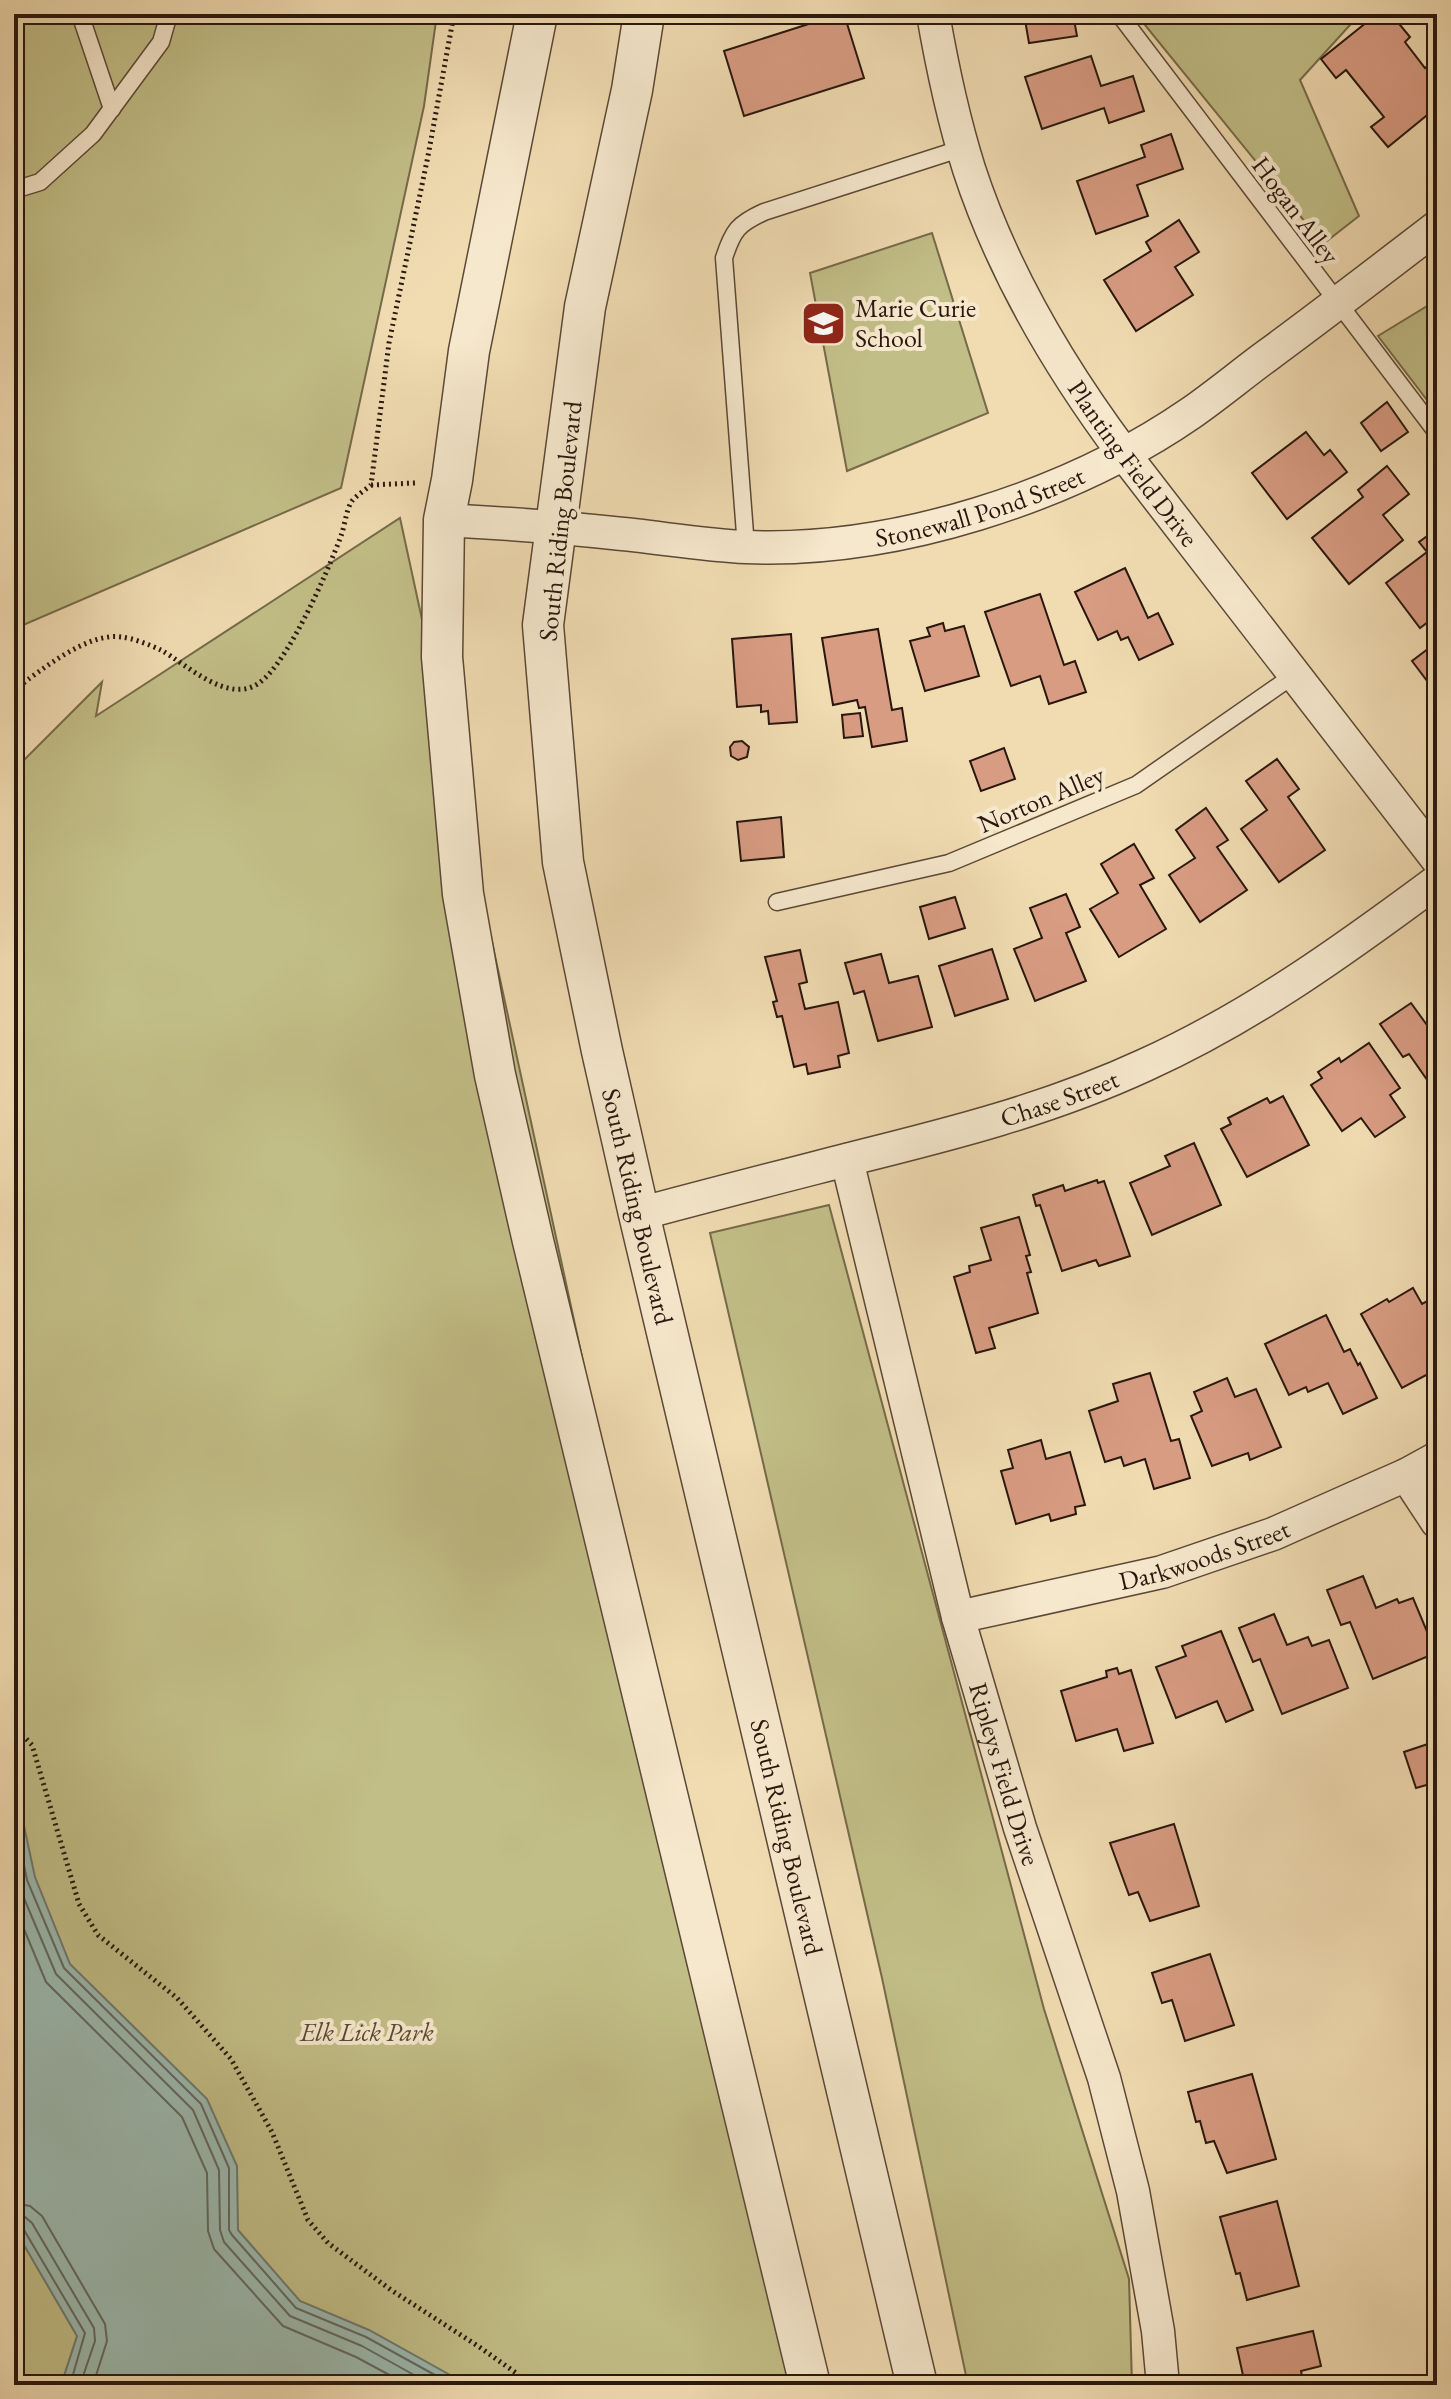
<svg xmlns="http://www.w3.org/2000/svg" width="1451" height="2399" viewBox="0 0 1451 2399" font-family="'EB Garamond',serif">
<rect width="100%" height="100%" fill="#f1dcb2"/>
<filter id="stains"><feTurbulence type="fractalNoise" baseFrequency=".0025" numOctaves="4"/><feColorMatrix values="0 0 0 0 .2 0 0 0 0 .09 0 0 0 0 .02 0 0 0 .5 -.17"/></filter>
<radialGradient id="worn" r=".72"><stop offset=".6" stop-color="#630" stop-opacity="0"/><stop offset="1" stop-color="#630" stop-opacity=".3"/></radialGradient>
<g fill="#c2be87" stroke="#766a4a" stroke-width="2">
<polygon points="14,14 437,14 424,106 341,488 14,629"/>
<polygon points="1136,14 1360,14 1300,80 1359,216 1323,244"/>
<polygon points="932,233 988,413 847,471 810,273"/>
<polygon points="1437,300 1437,413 1378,336"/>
<polygon points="400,518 805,2385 18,2385 20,2321 14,2312 14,770 102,682 96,716"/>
<polygon points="829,1205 1044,2009 1129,2279 1132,2385 968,2385 882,1978 710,1233"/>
</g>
<polygon fill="#9bbab1" stroke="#6d7970" stroke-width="2" points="14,1804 21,1812 35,1877 70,1964 207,2099 237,2166 238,2230 300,2301 369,2330 468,2385 61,2385 77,2336 14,2228"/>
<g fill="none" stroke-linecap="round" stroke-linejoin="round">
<g stroke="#626860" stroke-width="2">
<polyline points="14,1816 27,1880 64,1968 201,2104 229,2168 229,2230 232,2235 296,2308 366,2337 453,2385"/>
<polyline points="14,1865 18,1884 56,1974 193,2110 219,2170 220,2230 224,2242 290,2316 362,2346 432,2385"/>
<polyline points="14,1905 46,1982 182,2117 207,2173 208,2231 214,2249 283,2326 356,2357 408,2385"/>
<polyline points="14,2203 30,2206 42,2216 105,2324 107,2341 93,2385"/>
<polyline points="14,2215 25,2217 32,2223 94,2328 95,2341 80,2385"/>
<polyline points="14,2225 19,2226 24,2230 85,2333 70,2385"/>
</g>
</g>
<g fill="#d89c83" stroke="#29170e" stroke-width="2">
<polygon points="840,14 844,14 864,78 744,116 724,51"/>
<polygon points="1024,14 1073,14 1077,36 1029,43"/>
<polygon points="1377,14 1391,14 1410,37 1405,42 1425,68 1429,65 1437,75 1437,107 1388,147 1371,127 1384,117 1346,70 1336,78 1321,59"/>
<polygon points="1091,56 1101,86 1133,76 1144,111 1109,123 1104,108 1042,129 1025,77"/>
<polygon points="1171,134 1183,169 1137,185 1148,216 1096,234 1077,181 1145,157 1141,145"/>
<polygon points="1179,220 1199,252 1175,267 1193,295 1136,331 1104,280 1151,251 1146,242"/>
<polygon points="1387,402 1408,432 1381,451 1361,423"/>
<polygon points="1306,432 1324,455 1330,450 1347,472 1287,519 1252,473"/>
<polygon points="1387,466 1409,494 1383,515 1403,540 1349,584 1312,538 1363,497 1358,490"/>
<polygon points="1437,529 1437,615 1420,628 1386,583 1427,552 1419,542"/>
<polygon points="1125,568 1148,618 1158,613 1173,644 1139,660 1128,637 1121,640 1117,631 1098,640 1075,592"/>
<polygon points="1040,594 1064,665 1075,661 1086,692 1049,704 1040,676 1011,686 985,612"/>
<polygon points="943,623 945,631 964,626 979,676 925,691 910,641 930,636 927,628"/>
<polygon points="878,629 892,710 902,708 907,741 872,747 865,707 859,708 857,700 833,705 822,638"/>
<polygon points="791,634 797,722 769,724 768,711 761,712 761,705 737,707 732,639"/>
<polygon points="1437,642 1437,694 1412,661"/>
<polygon points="860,713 863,736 844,738 842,715"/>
<polygon points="742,741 749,747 747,757 738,760 731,756 730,747 734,742"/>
<polygon points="1004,748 1015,779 981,791 970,761"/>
<polygon points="1277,759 1299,789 1288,797 1325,850 1279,882 1241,829 1267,810 1246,781"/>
<polygon points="1206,808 1228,840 1217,847 1247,890 1200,922 1169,875 1195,858 1176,830"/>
<polygon points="781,817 784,857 741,861 737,822"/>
<polygon points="1134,844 1154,878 1140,885 1166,929 1119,957 1090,909 1118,893 1101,864"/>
<polygon points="1066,894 1080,927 1066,933 1086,981 1035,1001 1014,949 1042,938 1030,908"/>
<polygon points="955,897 965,928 929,939 920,907"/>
<polygon points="992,949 1008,999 955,1016 939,966"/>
<polygon points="800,950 807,982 799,984 805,1009 838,1002 849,1053 838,1056 840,1067 808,1074 806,1064 794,1067 782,1016 777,1017 773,1002 777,1001 765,957"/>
<polygon points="881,954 889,983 918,976 932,1027 878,1041 864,991 854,994 845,963"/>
<polygon points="1411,1003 1432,1032 1437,1029 1437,1094 1409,1054 1403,1057 1380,1024"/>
<polygon points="1369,1043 1400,1088 1390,1095 1405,1117 1375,1137 1361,1118 1342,1131 1311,1085 1322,1078 1318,1072 1339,1058 1341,1062"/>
<polygon points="1283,1096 1309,1145 1247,1177 1221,1129 1231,1124 1228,1118 1267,1098 1270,1103"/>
<polygon points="1194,1143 1221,1205 1152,1235 1130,1183 1170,1166 1165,1156"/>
<polygon points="1097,1180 1098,1183 1104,1181 1130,1256 1099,1266 1096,1260 1062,1271 1040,1205 1036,1206 1033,1195 1063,1185 1065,1191"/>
<polygon points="1019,1217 1030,1255 1026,1256 1031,1272 1027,1273 1038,1313 989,1328 995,1348 976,1353 954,1277 970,1272 969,1266 991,1260 981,1228"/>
<polygon points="1413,1288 1422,1304 1435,1297 1437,1300 1437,1364 1428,1369 1430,1373 1402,1388 1361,1314 1387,1299 1389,1302"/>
<polygon points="1326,1315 1344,1352 1350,1349 1358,1365 1360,1363 1377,1398 1343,1414 1328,1383 1308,1392 1306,1387 1289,1395 1265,1344"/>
<polygon points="1150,1373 1171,1441 1179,1439 1190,1478 1154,1489 1145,1459 1124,1466 1121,1457 1105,1462 1089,1411 1118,1401 1113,1384"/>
<polygon points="1227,1378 1235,1397 1256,1389 1281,1447 1250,1460 1248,1453 1212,1466 1191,1416 1202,1411 1194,1392"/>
<polygon points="1041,1440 1046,1459 1070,1452 1085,1505 1075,1507 1076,1514 1051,1521 1049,1514 1016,1524 1001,1471 1013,1468 1008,1450"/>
<polygon points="1363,1576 1376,1608 1397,1599 1399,1603 1413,1598 1436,1653 1373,1679 1350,1622 1341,1625 1327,1590"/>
<polygon points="1274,1614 1287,1645 1308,1637 1312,1646 1329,1640 1348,1688 1282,1714 1260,1659 1253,1662 1239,1628"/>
<polygon points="1221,1631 1253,1710 1226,1722 1217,1701 1176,1718 1156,1667 1186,1656 1182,1646"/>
<polygon points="1117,1668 1119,1674 1131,1670 1153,1743 1124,1751 1117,1729 1076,1741 1061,1691 1107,1677 1106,1671"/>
<polygon points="1437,1741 1437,1782 1416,1788 1404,1752"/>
<polygon points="1174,1824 1199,1906 1150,1921 1138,1892 1129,1895 1110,1843"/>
<polygon points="1210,1954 1234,2025 1185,2041 1172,2000 1162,2003 1152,1973"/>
<polygon points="1252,2074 1276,2159 1227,2173 1214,2141 1206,2143 1200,2121 1196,2122 1188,2092"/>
<polygon points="1277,2201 1299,2286 1247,2300 1240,2273 1236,2274 1220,2217"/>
<polygon points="1313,2331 1321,2366 1301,2371 1304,2385 1249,2385 1247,2379 1244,2380 1237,2348"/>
</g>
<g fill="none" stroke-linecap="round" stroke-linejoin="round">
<defs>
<g id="service">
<polyline points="80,14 112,109"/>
<polyline points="1119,14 1437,433"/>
<polyline points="14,190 40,182 93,134 161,42 169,14"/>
<path d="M746 547 724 258C733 230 738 224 764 212L963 148"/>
<polyline points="777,902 949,863 1136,785 1294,675"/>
</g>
<g id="minor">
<path id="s1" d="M933 14C942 66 953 118 969 169 1003 273 1059 367 1124 454L1437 859"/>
<path id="s2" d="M444 520C501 523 557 527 613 533 657 537 702 545 746 547 894 553 1069 497 1191 413 1217 395 1242 374 1268 355 1325 313 1381 270 1437 227"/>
<path id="s3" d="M847 1160 958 1617 1020 1828 1104 2078 1133 2191 1158 2331 1163 2385"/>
<path id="s4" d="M639 1214C709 1195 780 1177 850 1159 951 1134 1050 1109 1145 1065 1251 1017 1344 950 1437 881"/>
<polyline points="1406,1475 1437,1522"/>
<path id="s5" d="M958 1617 1162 1572 1273 1534 1406 1475 1437 1458"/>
</g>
<g id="tertiary">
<polyline points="537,14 469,351 452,480 444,520 442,657 463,894 495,1075 533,1241 810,2385"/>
<path id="s6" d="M644 14 632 90 585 307 543 625 563 862 602 1051 639 1214 917 2385"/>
</g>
</defs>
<use href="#service" stroke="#5b4837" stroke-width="19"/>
<use href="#minor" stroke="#5b4837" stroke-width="35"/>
<use href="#tertiary" stroke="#5b4837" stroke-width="43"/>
<g stroke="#29170e" stroke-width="5" stroke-dasharray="2 4" stroke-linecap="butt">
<polyline points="371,485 415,483"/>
<path d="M14 690C40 671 87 632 121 637 133 638 150 645 161 650 186 664 228 705 259 683 288 663 328 571 341 536 345 525 346 510 352 501 357 495 365 490 371 485L389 343 428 156 454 14"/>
<polyline points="14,1726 32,1745 79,1904 98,1935 177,1998 231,2059 272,2132 308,2220 328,2243 391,2290 478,2346 516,2373 526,2385"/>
</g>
<use href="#service" stroke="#f6e8cd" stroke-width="16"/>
<use href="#minor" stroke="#f6e8cd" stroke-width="32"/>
<use href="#tertiary" stroke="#f6e8cd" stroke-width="40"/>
</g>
<defs>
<symbol id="school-square" viewBox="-11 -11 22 22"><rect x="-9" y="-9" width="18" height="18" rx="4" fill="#8f2418" stroke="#f6e8cd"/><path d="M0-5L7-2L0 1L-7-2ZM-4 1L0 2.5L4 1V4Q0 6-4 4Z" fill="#fff"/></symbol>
</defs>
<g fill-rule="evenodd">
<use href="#school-square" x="798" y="298" width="51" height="51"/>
</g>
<g text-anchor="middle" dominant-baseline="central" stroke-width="8" stroke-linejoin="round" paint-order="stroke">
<g font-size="26" fill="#29170e" stroke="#f6e8cd">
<text transform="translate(1296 210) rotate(53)">Hogan Alley</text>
<text stroke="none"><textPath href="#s1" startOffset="498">Planting Field Drive</textPath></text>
<text stroke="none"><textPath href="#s2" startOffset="542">Stonewall Pond Street</textPath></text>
<text transform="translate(560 521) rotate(-84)">South Riding Boulevard</text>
<text transform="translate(1041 799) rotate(-23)">Norton Alley</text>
<text stroke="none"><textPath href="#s4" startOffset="436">Chase Street</textPath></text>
<text stroke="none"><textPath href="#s6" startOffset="1210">South Riding Boulevard</textPath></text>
<text stroke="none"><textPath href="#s5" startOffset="254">Darkwoods Street</textPath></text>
<text stroke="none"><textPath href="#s3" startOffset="634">Ripleys Field Drive</textPath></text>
<text stroke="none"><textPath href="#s6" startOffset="1858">South Riding Boulevard</textPath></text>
</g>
<g font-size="26" fill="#29170e" stroke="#f6e8cd" text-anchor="start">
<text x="855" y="308">Marie Curie<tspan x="855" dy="30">School</tspan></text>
</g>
<g font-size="26" font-style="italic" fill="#574932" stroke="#f6e8cd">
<text x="367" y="2032">Elk Lick Park</text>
</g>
</g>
<rect width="1451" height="2399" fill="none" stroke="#f1dcb2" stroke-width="48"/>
<rect x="16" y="16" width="1419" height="2367" fill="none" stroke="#29170e" stroke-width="4"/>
<rect x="24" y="24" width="1403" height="2351" fill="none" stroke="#29170e" stroke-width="2"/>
<rect width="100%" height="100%" filter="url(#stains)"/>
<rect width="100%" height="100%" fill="url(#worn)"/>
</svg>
